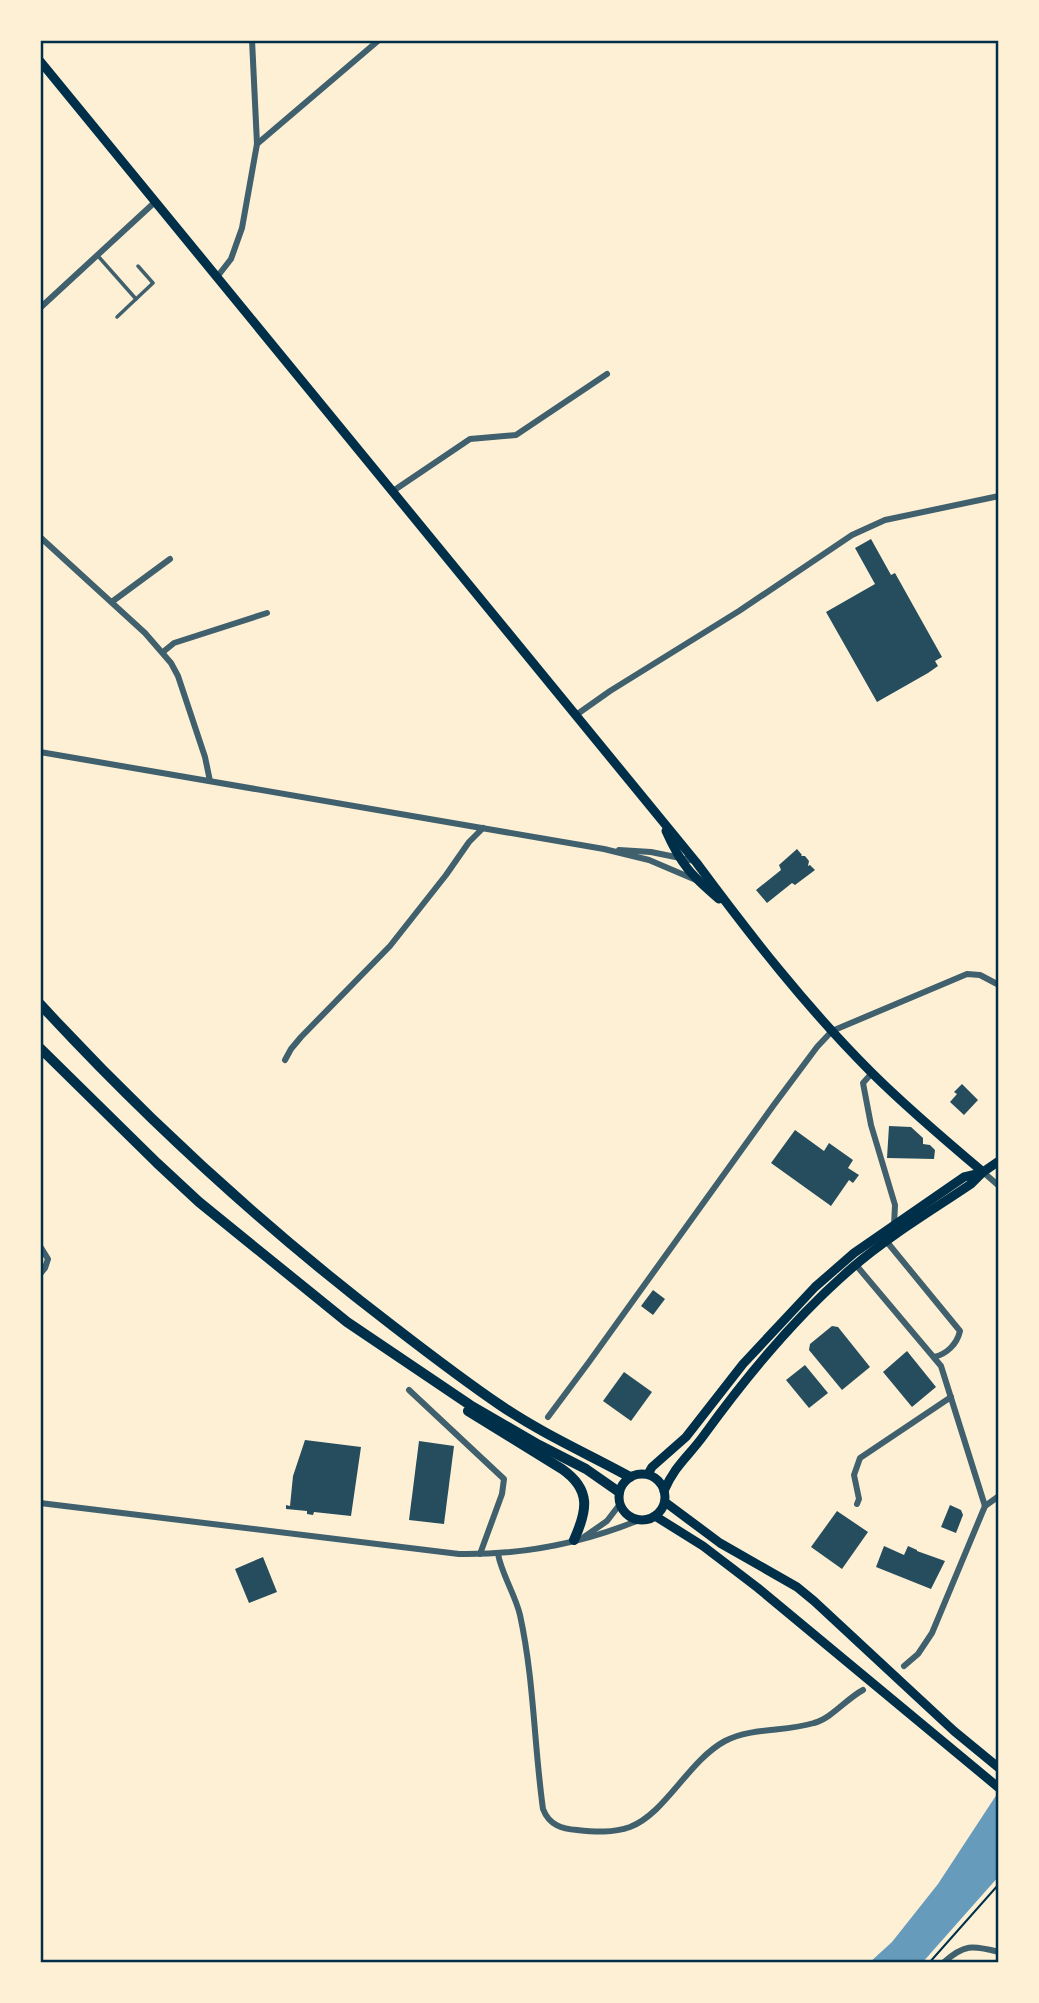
<svg xmlns="http://www.w3.org/2000/svg" width="1039" height="2003" viewBox="0 0 1039 2003" font-family="Rubik,sans-serif">
<rect width="100%" height="100%" fill="#fdf0d5"/>
<polygon fill="#669bbc" points="999,1791 999,1876 922,1963 869,1963 892,1942 938,1884"/>
<g fill="#264d5e">
<polygon points="871,539 891,575 895,573 942,657 935,661 938,666 928,673 877,702 826,612 875,584 855,548"/>
<polygon points="797,849 802,855 801,856 805,856 809,861 808,866 810,865 815,870 795,885 792,883 767,903 756,890 781,870 779,865"/>
<polygon points="962,1084 978,1100 964,1115 950,1102 957,1094 954,1092"/>
<polygon points="889,1126 911,1127 923,1138 923,1144 930,1145 935,1150 934,1159 887,1158"/>
<polygon points="795,1130 824,1151 829,1143 853,1160 848,1168 859,1175 853,1183 849,1180 831,1206 771,1163"/>
<polygon points="653,1290 665,1299 653,1315 641,1306"/>
<polygon points="832,1326 838,1327 870,1367 842,1390 809,1350 810,1344"/>
<polygon points="907,1351 936,1387 912,1407 883,1372"/>
<polygon points="805,1365 828,1393 809,1408 786,1380"/>
<polygon points="624,1372 652,1392 631,1421 603,1401"/>
<polygon points="305,1440 361,1447 351,1516 314,1512 313,1515 307,1514 307,1511 286,1509 286,1505 290,1506 293,1476"/>
<polygon points="419,1441 454,1446 444,1524 409,1520"/>
<polygon points="950,1505 961,1510 963,1515 956,1533 941,1527"/>
<polygon points="837,1511 868,1532 842,1569 811,1547"/>
<polygon points="884,1546 904,1555 908,1546 917,1550 917,1551 945,1561 931,1589 876,1567"/>
<polygon points="263,1557 277,1592 249,1603 235,1569"/>
</g>
<g fill="none" stroke-linecap="round" stroke-linejoin="round">
<polyline stroke="#003049" stroke-width="2" points="929,1963 999,1884"/>
<g stroke="#3f606c" stroke-width="3.5">
<polyline points="98,256 136,299 153,283 138,266"/>
<polyline points="117,317 136,299"/>
</g>
<g stroke="#3f606c" stroke-width="6">
<polyline points="257,144 379,40"/>
<polyline points="217,277 231,259 242,228 257,144 252,40"/>
<polyline points="40,308 155,202"/>
<polyline points="393,491 470,439 516,435 607,374"/>
<polyline points="40,537 145,633 171,663 178,676 205,757 210,781"/>
<polyline points="113,601 170,559"/>
<polyline points="163,652 174,643 267,613"/>
<polyline points="576,715 610,691 739,611 852,535 885,520 999,496"/>
<polyline points="40,752 604,849 649,860 696,880"/>
<polyline points="619,850 651,852 695,861"/>
<polyline points="285,1060 291,1049 301,1037 390,946 446,875 469,842 483,828"/>
<polyline points="872,1073 863,1083 871,1125 895,1205 894,1226"/>
<polyline points="983,1172 999,1186"/>
<path d="M887 1242 960 1331C957 1344 947 1354 934 1357"/>
<polyline points="40,1246 48,1259 45,1268 40,1274"/>
<polyline points="856,1265 941,1366 985,1506"/>
<polyline points="409,1390 504,1479 502,1494 480,1554"/>
<polyline points="548,1417 589,1362 773,1106 817,1047 832,1031 967,974 980,975 999,985"/>
<path d="M40 1503 459 1554C520 1555 583 1543 639 1520"/>
<polyline points="857,1504 859,1499 854,1475 860,1458 951,1397"/>
<polyline points="985,1506 999,1496"/>
<polyline points="584,1537 607,1521 620,1504"/>
<path d="M498 1554C502 1575 515 1594 520 1615 534 1679 534 1745 543 1809 549 1825 562 1829 577 1830 595 1832 613 1833 630 1827 666 1813 688 1761 725 1741 752 1727 785 1732 814 1723 832 1718 846 1699 863 1690"/>
<polyline points="904,1666 918,1654 932,1633 985,1506"/>
<path d="M943 1963C964 1944 972 1945 999 1952"/>
</g>
<g stroke="#003049" stroke-width="9">
<path d="M40 61 696 862C750 935 807 1008 871 1072 906 1107 945 1140 983 1172"/>
<path d="M666 831C681 865 692 876 719 899"/>
<circle cx="642" cy="1497" r="23"/>
<polyline points="648,1474 652,1467 686,1437 743,1364 815,1287 854,1253 964,1177 981,1173"/>
<path d="M664 1491C675 1465 689 1456 704 1435 748 1374 796 1316 853 1267 889 1236 931 1211 971 1184L983 1172 999 1161"/>
<polyline points="665,1502 720,1543 797,1587 814,1601 954,1731 999,1768"/>
<polyline points="655,1516 703,1546 758,1588 999,1788"/>
</g>
<g stroke="#003049" stroke-width="10">
<path d="M40 1004C148 1121 266 1229 393 1326 428 1353 463 1380 500 1405 541 1433 586 1453 630 1477"/>
<polyline points="40,1048 157,1163 199,1202 347,1322 470,1405 539,1445 586,1469 619,1492"/>
<path d="M468 1411 562 1469C592 1490 587 1511 574 1540"/>
</g>
</g>
<rect width="1039" height="2003" fill="none" stroke="#fdf0d5" stroke-width="84"/>
<rect x="42" y="42" width="955" height="1919" fill="none" stroke="#003049" stroke-width="2.5"/>
</svg>
